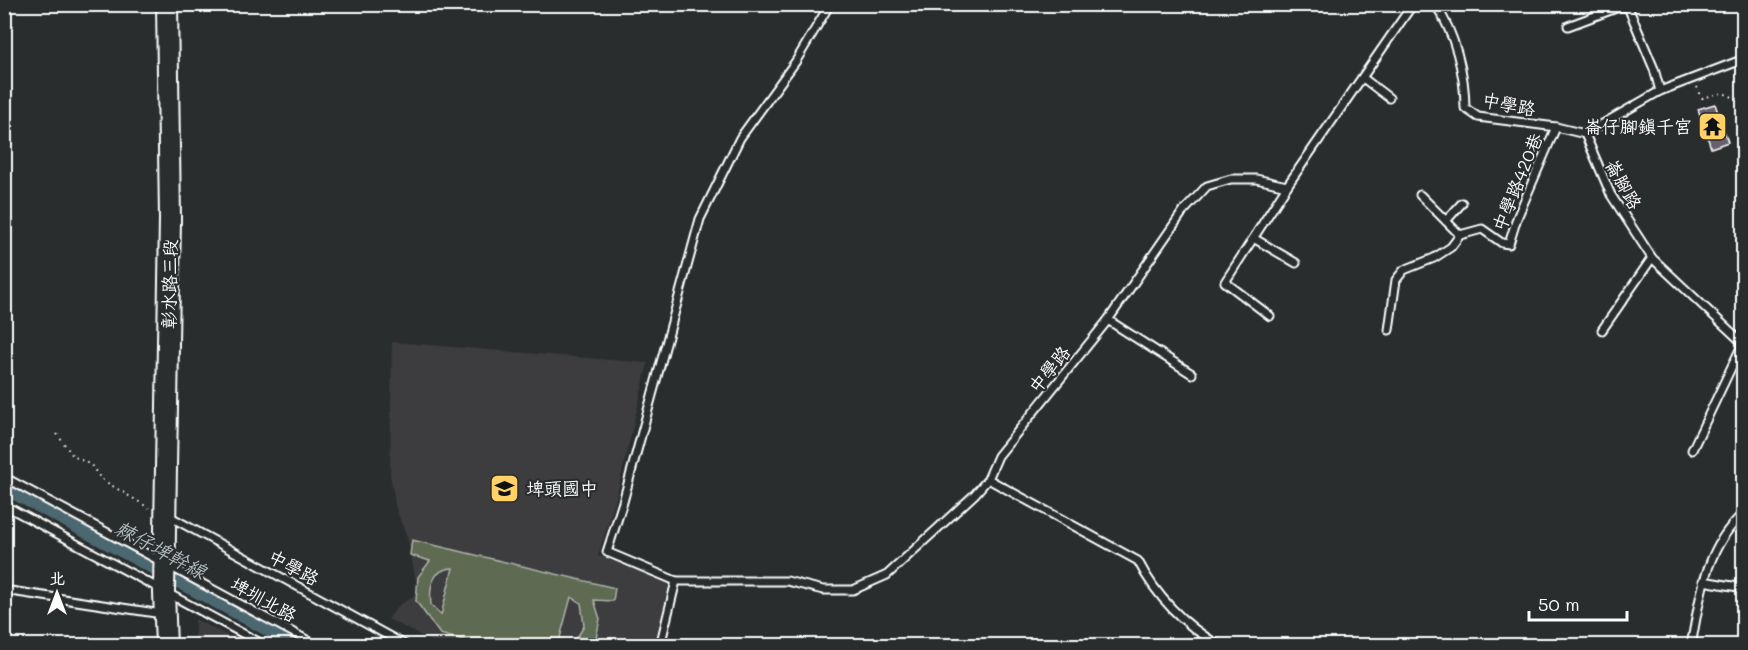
<svg xmlns="http://www.w3.org/2000/svg" width="1748" height="650" viewBox="0 0 1748 650" font-family="Mali,'LXGW WenKai TC',sans-serif">
<rect width="100%" height="100%" fill="#2a2d2e"/>
<filter id="ink" filterUnits="userSpaceOnUse"><feTurbulence type="fractalNoise" baseFrequency=".0167" numOctaves="2"/><feDisplacementMap in="SourceGraphic" scale="12" xChannelSelector="R" yChannelSelector="G"/><feConvolveMatrix kernelMatrix="1 2 1 2 8 2 1 2 1" color-interpolation-filters="sRGB"/></filter>
<g filter="url(#ink)">
<g fill="#3c3c41">
<polygon points="392,342 648,363 615,502 598,556 655,573 669,583 655,645 439,645 388,619 398,606 418,593 408,540 396,509 390,474"/>
<polygon points="195,619 246,645 195,645"/>
</g>
<path fill="#5e6a52" stroke="#aeb4a8" stroke-width="1.5" fill-rule="evenodd" d="M412 540 615 588 613 601 594 600 600 619 595 643 592 645H562L575 641 584 626 581 603 571 597 558 645H482L440 634 416 601 418 577 430 561 410 555ZM453 568 441 615 431 605C429 587 432 569 453 568Z"/>
<g fill="none" stroke-linecap="round" stroke-linejoin="round">
<polyline stroke="#4b686f" stroke-width="14" points="4,487 299,646"/>
</g>
<polygon fill="#675e6e" stroke="#fff" stroke-width="1.5" points="1715,104 1728,142 1711,148 1698,109"/>
<g fill="none" stroke-linecap="round" stroke-linejoin="round">
<defs>
<g id="service">
<path d="M1435 4C1455 33 1465 74 1465 108L1478 117 1556 127 1585 134"/>
<polyline points="1568,26 1619,7 1628,7 1654,69 1660,91"/>
<polyline points="1363,78 1389,98"/>
<polyline points="1585,134 1611,195 1652,258 1744,344"/>
<polyline points="1585,134 1660,91 1744,59"/>
<polyline points="1420,195 1460,235"/>
<polyline points="1446,221 1462,203"/>
<polyline points="1255,239 1296,263"/>
<polyline points="1270,316 1225,282 1287,186"/>
<polyline points="1108,320 1192,374"/>
<polyline points="1389,330 1396,280 1404,270 1434,258 1451,247 1460,235 1482,229 1502,243 1509,244 1517,218 1556,127"/>
<polyline points="1602,330 1652,258"/>
<polyline points="1692,450 1743,343"/>
<polyline points="4,477 318,646"/>
<path d="M988 479 1138 561C1157 598 1184 625 1220 646"/>
<polyline points="4,505 266,646"/>
<polyline points="167,515 407,646"/>
<polyline points="676,581 607,552 623,502 700,219 740,138 796,61 830,4"/>
<polyline points="1703,581 1744,588"/>
<polyline points="4,590 162,614"/>
<polyline points="660,646 676,581 787,581 823,590 853,590 887,575 975,494 988,479 998,456 1108,320 1182,213 1207,186 1231,179 1256,179 1287,186 1413,4"/>
<path d="M1691 646C1700 597 1705 547 1744 513"/>
</g>
<polyline id="secondary" points="166,646 164,592 170,219 167,4"/>
</defs>
<use href="#service" stroke="#fff" stroke-width="11"/>
<use href="#secondary" stroke="#fff" stroke-width="24"/>
<g stroke="#fff" stroke-width="2" stroke-dasharray="1.5 4.5" stroke-linecap="butt">
<polyline points="1697,87 1702,98 1723,93 1740,100 1744,119"/>
<polyline points="57,434 73,456 91,465 101,479 149,508"/>
</g>
<use href="#service" stroke="#2a2d2e" stroke-width="7"/>
<use href="#secondary" stroke="#2a2d2e" stroke-width="20"/>
</g>
</g>
<defs>
<symbol id="temple-square" viewBox="-11 -11 22 22"><rect x="-9" y="-9" width="18" height="18" rx="4" fill="#ffd166" stroke="#2a2d2e"/><path d="M0-6L5-2H3V0L6.5 2.5H4V6H1.5V3h-3V6H-4V2.5H-6.5L-3 0V-2H-5Z" fill="#111"/></symbol>
<symbol id="school-square" viewBox="-11 -11 22 22"><rect x="-9" y="-9" width="18" height="18" rx="4" fill="#ffd166" stroke="#2a2d2e"/><path d="M0-5L7-2L0 1L-7-2ZM-4 1L0 2.5L4 1V4Q0 6-4 4Z" fill="#111"/></symbol>
</defs>
<g fill-rule="evenodd">
<use href="#temple-square" x="1696" y="110" width="33" height="33"/>
<use href="#school-square" x="488" y="472" width="33" height="33"/>
</g>
<g text-anchor="middle" dominant-baseline="central" stroke-width="4.5" stroke-linejoin="round" paint-order="stroke">
<g font-size="18" fill="#fff" stroke="#2a2d2e">
<text transform="translate(1509 104) rotate(11)">中學路</text>
<text transform="translate(1517 182) rotate(-68)">中學路420巷</text>
<text transform="translate(1624 184) rotate(61)">崙腳路</text>
<text transform="translate(169 284) rotate(-89)">彰水路三段</text>
<text transform="translate(1049 369) rotate(-51)">中學路</text>
<text transform="translate(294 567) rotate(28)">中學路</text>
<text transform="translate(264 599) rotate(29)">埤圳北路</text>
</g>
<g font-size="18" fill="#fff" stroke="#2a2d2e" text-anchor="end">
<text x="1692" y="126">崙仔腳鎮千宮</text>
<text x="526" y="488" text-anchor="start">埤頭國中</text>
</g>
<g font-size="20" font-style="italic" fill="#aebbbe" stroke="#2a2d2e">
<text transform="translate(161 549) rotate(28)">棘仔埤幹線</text>
</g>
</g>
<rect width="1748" height="650" fill="none" stroke="#2a2d2e" stroke-width="24"/>
<rect x="12" y="12" width="1724" height="626" fill="none" stroke="#fff" stroke-width="2" filter="url(#ink)"/>
<g transform="translate(57 593)" stroke="#2a2d2e" stroke-width="4.5" paint-order="stroke">
<path d="M0-4.5L10 22L0 15L-10 22Z" fill="#ffffff"/>
<text y="-9" font-size="16" font-weight="bold" text-anchor="middle" fill="#ffffff">北</text>
</g>
<path d="M1529 611v9h98v-9" fill="none" stroke="#ffffff" stroke-width="3"/>
<text x="1538" y="611" font-size="18" fill="#ffffff" stroke="#2a2d2e" stroke-width="4.5" paint-order="stroke">50 m</text>
</svg>
